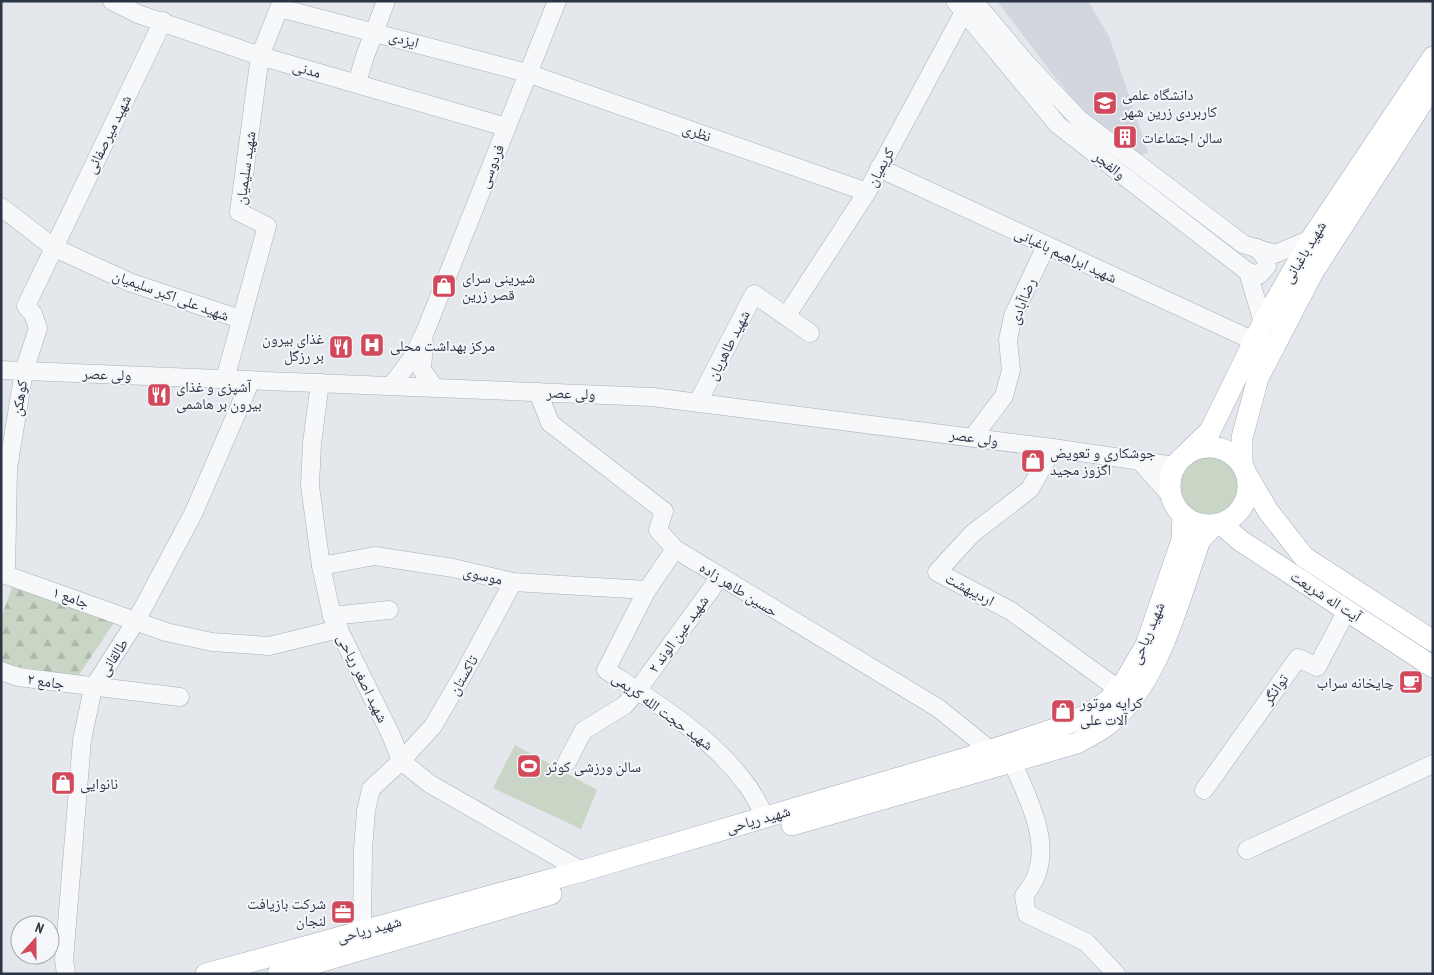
<svg xmlns="http://www.w3.org/2000/svg" width="1434" height="975" viewBox="0 0 1434 975" font-family="'PT Sans Narrow','Noto Naskh Arabic',sans-serif">
<defs>
<pattern id="forest-firs" width="22" height="20" patternUnits="userSpaceOnUse" patternTransform="scale(1.25)"><rect width="22" height="20" fill="#c9d6c5"/><path d="M5 1l3.5 6h-7zM16 11l3.5 6h-7z" fill="#adb8ab"/></pattern>
</defs>
<rect width="100%" height="100%" fill="#e4e7ec"/>
<polygon fill="#d2d6de" points="997,1 1088,1 1109,36 1148,153 1134,156 1101,131 1054,76"/>
<g fill="#c9d6c5">
<circle cx="1210" cy="485" r="32"/>
<polygon points="515,745 597,790 581,829 493,788"/>
</g>
<polygon fill="url(#forest-firs)" points="14,581 63,587 124,608 78,676 1,664 1,619"/>
<g fill="none" stroke-linecap="round" stroke-linejoin="round">
<defs>
<g id="minor">
<polyline points="112,1 138,14 260,56 506,127"/>
<polyline points="955,1 1058,125 1248,272 1263,323"/>
<polyline points="974,1 1025,62 1079,119 1243,244 1275,254 1311,239"/>
<polyline points="280,8 527,73 867,192"/>
<polyline points="163,21 26,306 33,314 38,328 24,371 8,468 6,575 166,632 212,642 269,646 339,629"/>
<polyline points="357,83 365,56 386,1"/>
<polyline points="879,168 1254,341"/>
<polyline points="1,207 53,247 129,282 240,319"/>
<polyline points="1248,272 1259,275 1267,266 1266,259 1257,248"/>
<polyline points="787,315 867,192 964,12"/>
<polyline points="424,342 422,370 434,387"/>
<polyline points="1,370 652,397 1053,448 1175,466"/>
<polyline points="225,379 267,226 239,212 260,56 282,1"/>
<polyline points="320,383 312,443 310,486 321,566 332,616 391,735 401,761 430,784 582,871"/>
<polyline points="391,386 413,357 425,332 557,1"/>
<polyline points="538,392 550,423 664,511 658,530 675,549 938,708 990,750"/>
<polyline points="698,402 754,294 810,333"/>
<polyline points="973,437 1004,396 1011,370 1008,340 1013,316 1046,246"/>
<polyline points="1053,448 1030,489 972,534 937,572 1011,611 1118,689"/>
<polyline points="1138,459 1171,496"/>
<path d="M675 549 647 590 606 670C656 703 711 736 746 784 754 794 759 806 766 817"/>
<polyline points="321,566 375,556 453,568 513,582 647,590"/>
<polyline points="332,616 389,610"/>
<polyline points="1,671 18,677 180,697"/>
<path d="M1012 761C1026 795 1051 839 1036 876 1034 883 1028 890 1024 896L1027 914 1086 942 1116 974"/>
<polyline points="567,762 583,731 625,705 637,691 720,577"/>
<polyline points="1204,790 1298,658 1317,667 1347,610"/>
<polyline points="1247,850 1433,764"/>
<polyline points="362,931 363,849 366,811 371,789 401,761 433,726 464,673 513,582"/>
<polyline points="66,974 64,960 82,740 93,688 136,621 193,514 251,380"/>
</g>
<g id="major">
<circle cx="1209" cy="486" r="39"/>
<polyline points="1188,452 1210,431 1263,323 1311,239 1433,57"/>
<polyline points="1242,464 1242,438 1258,378 1313,272 1433,86"/>
<polyline points="1247,475 1268,511 1304,557 1433,641"/>
<polyline points="1221,524 1241,541 1433,667"/>
<path d="M792 825 1077 743C1088 736 1101 731 1110 723 1161 679 1178 601 1200 540L1214 525"/>
<polyline points="206,974 582,871 970,757 1058,728 1089,714 1108,701 1125,681 1146,645 1182,540 1183,515"/>
<polyline points="278,974 551,894"/>
</g>
</defs>
<use href="#minor" stroke="#a9aeb7" stroke-width="19"/>
<use href="#major" stroke="#a3abb8" stroke-width="22"/>
<use href="#minor" stroke="#f7f8fa" stroke-width="18"/>
<use href="#major" stroke="#fff" stroke-width="21"/>
</g>
<defs>
<symbol id="university-square" viewBox="-11 -11 22 22"><rect x="-9" y="-9" width="18" height="18" rx="4" fill="#d1495b" stroke="#f4f6f9"/><path d="M0-5L7-2L0 1L-7-2ZM-4 1L0 2.5L4 1V4Q0 6-4 4Z" fill="#fff"/></symbol>
<symbol id="building-square" viewBox="-11 -11 22 22"><rect x="-9" y="-9" width="18" height="18" rx="4" fill="#d1495b" stroke="#f4f6f9"/><path d="M-4-6H4V6H1V3H-1V6H-4ZM-2.5-4.3h1.7v1.8h-1.7ZM.8-4.3h1.7v1.8H.8ZM-2.5-1h1.7V.8h-1.7ZM.8-1h1.7V.8H.8Z" fill="#fff"/></symbol>
<symbol id="shop-square" viewBox="-11 -11 22 22"><rect x="-9" y="-9" width="18" height="18" rx="4" fill="#d1495b" stroke="#f4f6f9"/><path d="M-5-2.5h2.3a2.7 3.5 0 0 1 5.4 0H5L5.5 6h-11ZM-1.5-2.5h3a1.5 2.3 0 0 0-3 0Z" fill="#fff"/></symbol>
<symbol id="hospital-square" viewBox="-11 -11 22 22"><rect x="-9" y="-9" width="18" height="18" rx="4" fill="#d1495b" stroke="#f4f6f9"/><path d="M-5-5h3v3.5h4V-5h3V5h-3V1.5h-4V5h-3Z" fill="#fff"/></symbol>
<symbol id="restaurant-square" viewBox="-11 -11 22 22"><rect x="-9" y="-9" width="18" height="18" rx="4" fill="#d1495b" stroke="#f4f6f9"/><path d="M-5-6h1v4h1v-4h1v4h1v-4h1v5L-1.5 .5V6h-2V.5L-5-1ZM5-6V6H3V1.5H1.5Q1.5-4 5-6Z" fill="#fff"/></symbol>
<symbol id="cafe-square" viewBox="-11 -11 22 22"><rect x="-9" y="-9" width="18" height="18" rx="4" fill="#d1495b" stroke="#f4f6f9"/><path d="M-5.5-4.5H6V0H3Q3 3.5 0 3.5H-2.5Q-5.5 3.5-5.5 0ZM3-3.2v2h1.7v-2ZM-6 4.5H4V6H-6Z" fill="#fff"/></symbol>
<symbol id="stadium-square" viewBox="-11 -11 22 22"><rect x="-9" y="-9" width="18" height="18" rx="4" fill="#d1495b" stroke="#f4f6f9"/><path d="M0-5a6.5 5 0 1 0 0 10a6.5 5 0 1 0 0-10ZM-3.5-1.8h7v3.6h-7Z" fill="#fff"/></symbol>
<symbol id="office-square" viewBox="-11 -11 22 22"><rect x="-9" y="-9" width="18" height="18" rx="4" fill="#d1495b" stroke="#f4f6f9"/><path d="M-6-3h4V-5.5h4V-3h4V5H-6ZM-1-4.5V-3h2v-1.5ZM-6 0V1H6V0Z" fill="#fff"/></symbol>
</defs>
<g fill-rule="evenodd">
<use href="#university-square" x="1091" y="89" width="28" height="28"/>
<use href="#building-square" x="1111" y="123" width="28" height="28"/>
<use href="#shop-square" x="430" y="272" width="28" height="28"/>
<use href="#hospital-square" x="358" y="331" width="28" height="28"/>
<use href="#restaurant-square" x="327" y="333" width="28" height="28"/>
<use href="#restaurant-square" x="145" y="381" width="28" height="28"/>
<use href="#shop-square" x="1019" y="447" width="28" height="28"/>
<use href="#cafe-square" x="1397" y="668" width="28" height="28"/>
<use href="#shop-square" x="1049" y="697" width="28" height="28"/>
<use href="#stadium-square" x="515" y="752" width="28" height="28"/>
<use href="#shop-square" x="49" y="769" width="28" height="28"/>
<use href="#office-square" x="329" y="898" width="28" height="28"/>
</g>
<g text-anchor="middle" dominant-baseline="central" stroke-width="4" stroke-linejoin="round" paint-order="stroke">
<g font-size="15" fill="#2b3445" stroke="#f4f6f9">
<text transform="translate(404 39) rotate(15)">ایزدی</text>
<text transform="translate(307 69) rotate(16)">مدنی</text>
<text transform="translate(697 132) rotate(19)">نظری</text>
<text transform="translate(108 134) rotate(-64)">شهید میرصفائی</text>
<text transform="translate(1110 165) rotate(38)">والفجر</text>
<text transform="translate(491 166) rotate(-68)">فردوسی</text>
<text transform="translate(880 167) rotate(-62)">کریمیان</text>
<text transform="translate(245 168) rotate(-82)">شهید سلیمیان</text>
<text transform="translate(1304 252) rotate(-59)">شهید باغبانی</text>
<text transform="translate(1066 255) rotate(25)">شهید ابراهیم باغبانی</text>
<text transform="translate(171 295) rotate(20)">شهید علی اکبر سلیمیان</text>
<text transform="translate(1022 301) rotate(-68)">رضاآبادی</text>
<text transform="translate(728 345) rotate(-63)">شهید طاهریان</text>
<text transform="translate(107 374) rotate(2)">ولی عصر</text>
<text transform="translate(571 393) rotate(2)">ولی عصر</text>
<text transform="translate(19 398) rotate(-81)">کوهکن</text>
<text transform="translate(974 437) rotate(8)">ولی عصر</text>
<text transform="translate(483 575) rotate(13)">موسوی</text>
<text transform="translate(739 589) rotate(32)">حسین طاهر زاده</text>
<text transform="translate(970 589) rotate(28)">اردیبهشت</text>
<text transform="translate(1326 596) rotate(33)">آیت اله شریعت</text>
<text transform="translate(71 597) rotate(19)">جامع ۱</text>
<text transform="translate(1147 633) rotate(-67)">شهید ریاحی</text>
<text transform="translate(678 634) rotate(-54)">شهید عین الوند ۲</text>
<text transform="translate(113 657) rotate(-57)">طالقانی</text>
<text transform="translate(463 675) rotate(-60)">تاکستان</text>
<text transform="translate(363 678) rotate(64)">شهید اصغر ریاحی</text>
<text transform="translate(46 681) rotate(8)">جامع ۲</text>
<text transform="translate(1275 689) rotate(-55)">توانگر</text>
<text transform="translate(663 711) rotate(36)">شهید حجت الله کریمی</text>
<text transform="translate(758 819) rotate(-16)">شهید ریاحی</text>
<text transform="translate(369 929) rotate(-15)">شهید ریاحی</text>
</g>
<g font-size="15" fill="#2b3445" stroke="#f4f6f9" text-anchor="start">
<text x="1122" y="94">دانشگاه علمی<tspan x="1122" dy="17">کاربردی زرین شهر</tspan></text>
<text x="1142" y="137">سالن اجتماعات</text>
<text x="462" y="277">شیرینی سرای<tspan x="462" dy="17">قصر زرین</tspan></text>
<text x="324" y="338" text-anchor="end">غذای بیرون<tspan x="324" dy="17">بر رزگل</tspan></text>
<text x="390" y="345">مرکز بهداشت محلی</text>
<text x="176" y="386">آشپزی و غذای<tspan x="176" dy="17">بیرون بر هاشمی</tspan></text>
<text x="1050" y="452">جوشکاری و تعویض<tspan x="1050" dy="17">اگزوز مجید</tspan></text>
<text x="1394" y="682" text-anchor="end">چایخانه سراب</text>
<text x="1080" y="702">کرایه موتور<tspan x="1080" dy="17">آلات علی</tspan></text>
<text x="546" y="766">سالن ورزشی کوثر</text>
<text x="80" y="783">نانوایی</text>
<text x="326" y="903" text-anchor="end">شرکت بازیافت<tspan x="326" dy="17">لنجان</tspan></text>
</g>
</g>
<rect width="1434" height="975" fill="none" stroke="#2b3445" stroke-width="5"/>
<g transform="translate(35 940) rotate(21)"><circle r="24" fill="#f4f6f9" stroke="#a4a8b1"/>
<path d="M0-4L9 19L0 12L-9 19Z" fill="#d1495b"/>
<text y="-8" font-size="14" font-weight="bold" text-anchor="middle" fill="#2b3445">N</text>
</g>
</svg>
